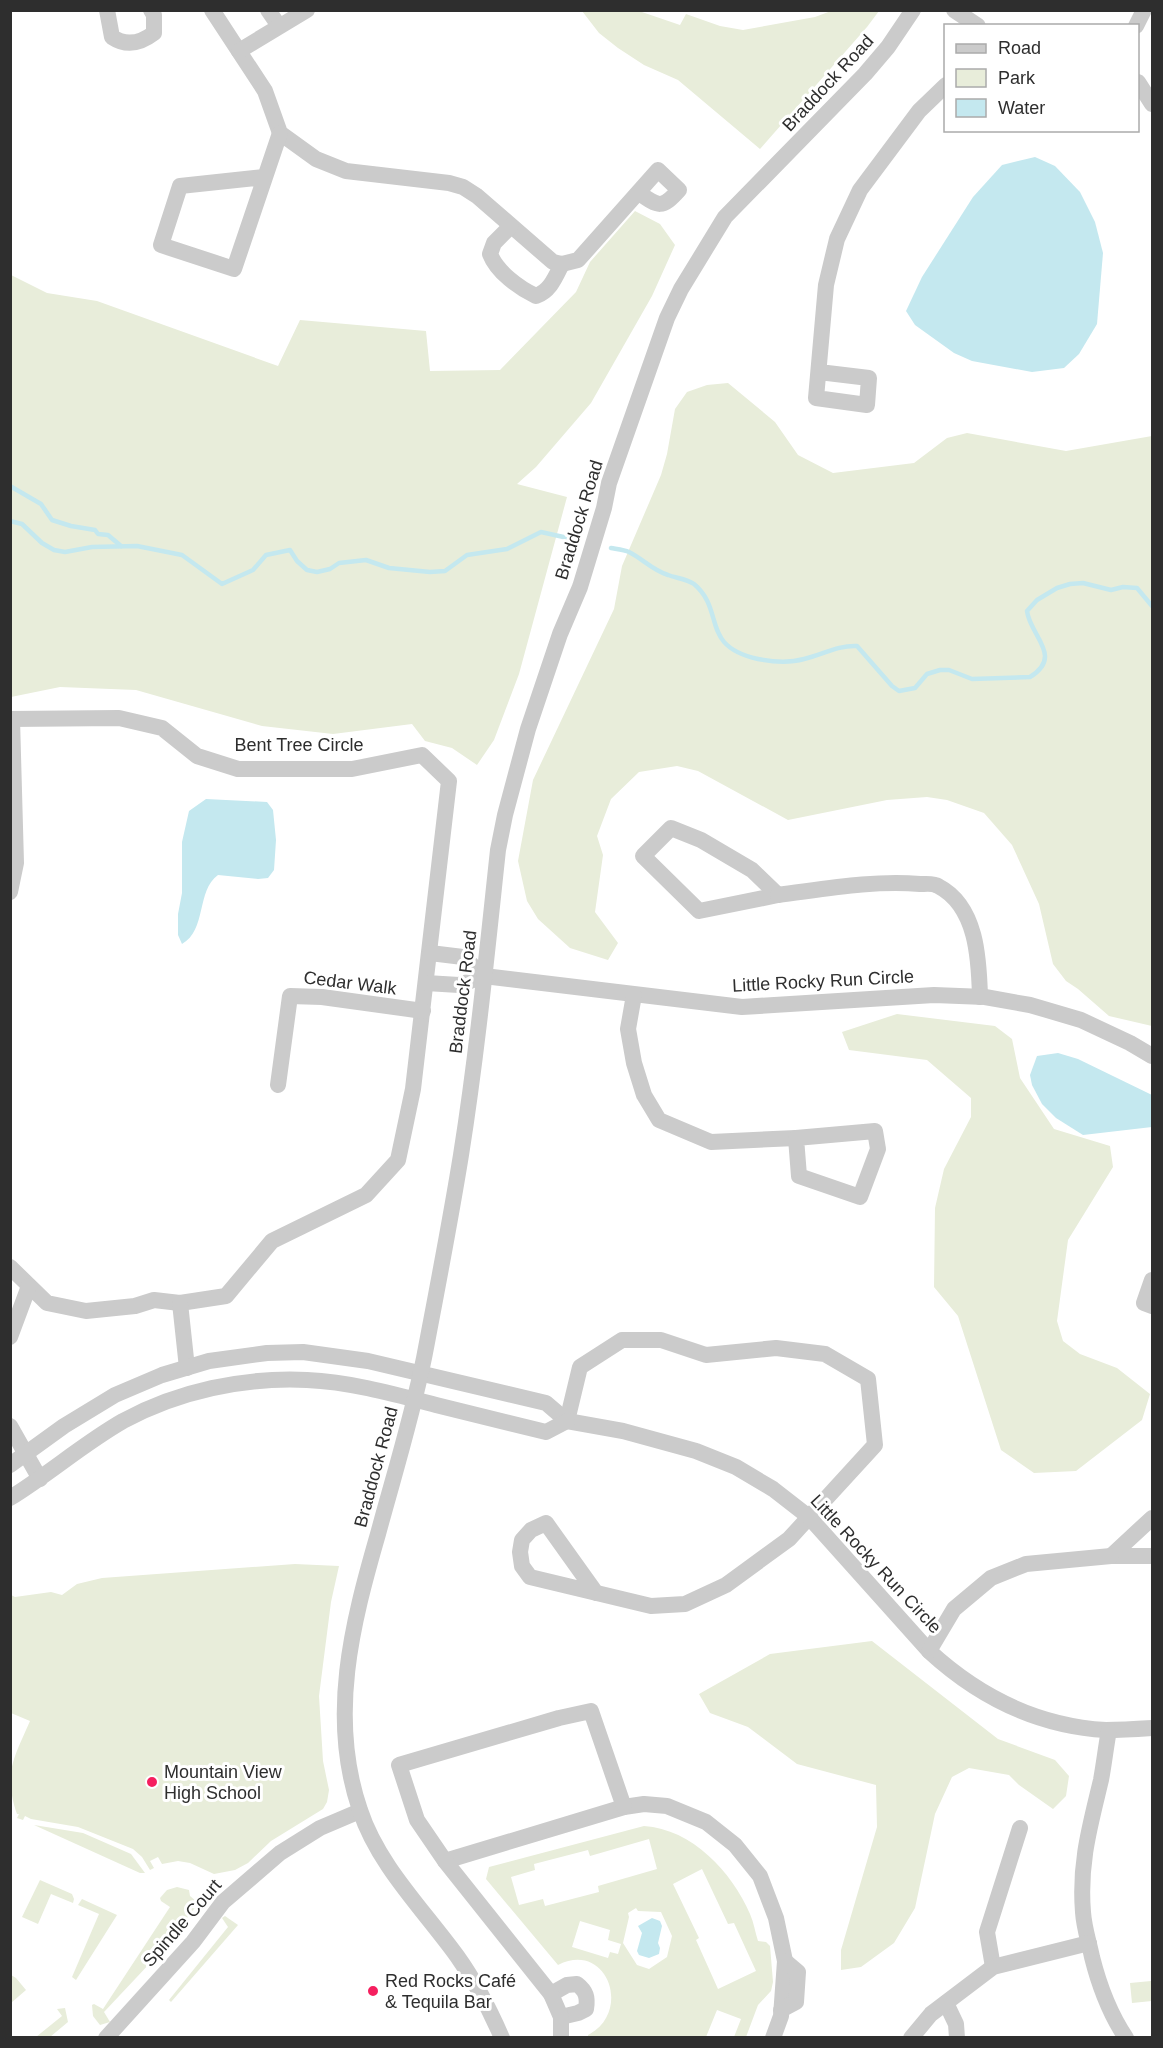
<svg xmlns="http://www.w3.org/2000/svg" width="1163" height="2048" viewBox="0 0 1163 2048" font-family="Arial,sans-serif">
<rect width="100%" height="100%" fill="#fff"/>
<g fill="#e8edda" fill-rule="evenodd">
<polygon points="582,11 639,11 680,25 686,14 720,26 743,30 815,17 831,11 879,11 867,27 760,149 678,80 644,65 618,48 599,33"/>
<polygon points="635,211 660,224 675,245 652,296 591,403 536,467 517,484 567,497 519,674 494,740 477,765 452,748 425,741 412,724 333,734 262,726 136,690 60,687 11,697 11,275 47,293 97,301 278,366 300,320 426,331 430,371 500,370 576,292 590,262"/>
<polygon points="728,383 775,422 798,455 833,473 914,463 947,438 967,433 1066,451 1152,436 1152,1026 1109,1016 1078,989 1066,981 1053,964 1039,904 1012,845 984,813 947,800 927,797 887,800 788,820 698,771 677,766 639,772 611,799 597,836 603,855 595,912 618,943 608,960 570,948 538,919 527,901 518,861 533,780 614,609 622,566 661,475 667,454 675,409 687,392 707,385"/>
<polygon points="897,1014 995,1026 1012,1039 1020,1078 1054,1129 1110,1146 1113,1167 1068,1240 1057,1321 1063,1341 1080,1354 1117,1368 1150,1394 1142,1420 1076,1471 1034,1473 1001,1450 958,1316 934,1287 935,1208 944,1169 971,1117 971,1098 927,1060 849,1050 842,1032"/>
<path d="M295 1564 339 1566 331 1602 319 1696 323 1761 329 1790 327 1802 323 1809 271 1841 248 1863 235 1870 214 1874 190 1863 178 1861 162 1864 158 1857 150 1861 154 1868 150 1870 142 1857 133 1849 78 1827 31 1819 25 1816 23 1820 17 1818 19 1814H17C3 1773 14 1758 30 1721L11 1713V1595L15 1597 51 1592 62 1595 77 1584 102 1578Z"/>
<polygon points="872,1641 998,1739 1055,1760 1069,1776 1066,1796 1053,1809 1019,1785 1009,1775 969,1768 952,1777 935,1814 915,1908 894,1943 861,1967 841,1970 841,1950 877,1827 876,1785 797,1764 748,1727 710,1713 699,1694 770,1654"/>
<polygon points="34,1825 83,1833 131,1854 145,1873 140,1873"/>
<path d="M644 1826C692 1829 732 1872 750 1914 754 1923 755 1932 758 1941L766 1942 770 1946 773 1982 771 1991 758 2005 746 2037H734L741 2019 717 2010 706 2037 631 2038V2036L588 2037V2035C633 2012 607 1940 558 1965L486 1879 489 1867ZM649 1839 657 1869 598 1886 599 1892 545 1906 543 1899 519 1905 511 1877 535 1870 534 1864 588 1850 590 1856ZM702 1869 728 1924 734 1923 756 1971 718 1989 696 1940 699 1938 673 1884ZM636 1908 638 1911 661 1912 672 1936 667 1957 649 1969 637 1965 623 1943 629 1917 628 1913ZM580 1921 610 1930 608 1940 621 1944 618 1954 610 1952 608 1958 572 1947Z"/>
<polygon points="40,1880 72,1894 74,1899 73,1903 51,1894 38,1924 22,1917"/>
<polygon points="177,1887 189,1890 190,1896 196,1901 200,1898 200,1901 167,1945 104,2012 110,2022 100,2025 93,2016 92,2005 94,2004 103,2009 170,1907 161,1901 160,1898 167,1890"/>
<polygon points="82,1899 117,1915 76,1980 72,1977 99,1914 78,1905"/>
<polygon points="225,1916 238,1925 171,2002 169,2000 228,1927 222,1918"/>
<polygon points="11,1975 16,1978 26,1990 11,2003"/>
<polygon points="1151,1981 1152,2001 1132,2003 1130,1983"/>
<polygon points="65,2008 68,2022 50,2037 36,2037 62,2016 57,2009"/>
</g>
<g fill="#c4e8ef">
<polygon points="1035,157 1055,166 1080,192 1095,222 1103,253 1097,324 1079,354 1064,368 1032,372 972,361 954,353 915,325 906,311 922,277 973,197 1002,165"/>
<path d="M206 799 267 802 273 810 276 840 274 870 268 878 258 879 218 875C196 891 207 930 182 944L178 935V914L182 893V842L189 811Z"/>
<polygon points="1058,1053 1078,1059 1152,1095 1152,1127 1083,1135 1056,1118 1042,1104 1032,1085 1030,1075 1037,1056"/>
<polygon points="652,1918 660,1921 662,1926 658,1943 660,1948 659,1954 649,1958 639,1955 637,1951 642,1933 638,1926"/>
</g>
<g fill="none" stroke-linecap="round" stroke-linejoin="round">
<g stroke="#c4e8ef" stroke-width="4.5">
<polyline points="10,486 41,504 52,520 71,526 95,530 98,534 108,535 121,546"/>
<polyline points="10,521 22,524 42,543 54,550 65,552 92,547 137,546 182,555 222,584 253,570 266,555 290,550 297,561 307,570 317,572 330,569 339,563 366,560 389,568 430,572 445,571 467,555 507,549 541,532 577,540"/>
<path d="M611 548C616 549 624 550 629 552 643 559 652 570 668 575 676 578 687 579 694 584 726 611 699 646 758 659 773 662 790 663 804 659 822 655 838 645 857 646L892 686 899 691 915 688 927 674 940 670H949L972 679 1030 677C1064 656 1030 636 1027 611L1037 600 1057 588 1070 584 1083 583 1111 590 1123 587 1137 588 1152 606"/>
</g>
<g stroke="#cbcbcb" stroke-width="16">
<path d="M107 10 112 37C127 47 141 43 154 33V15L151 10"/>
<path d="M212 10 265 91 280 133 316 159 346 171 449 183 463 187 477 196 553 262 562 264 578 260 658 170 679 190C662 209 659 207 639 193"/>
<polyline points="268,10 279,26"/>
<polyline points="954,10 978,26"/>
<polyline points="1136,26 1144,10"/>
<polyline points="239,51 307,10"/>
<polyline points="1138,82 1152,104"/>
<polyline points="264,177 180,186 161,245 234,269 280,133"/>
<path d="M511 226 494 243 490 254C497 272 519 288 536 296 550 291 555 278 562 264"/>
<polyline points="819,372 869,378 867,405 816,398 826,285 837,239 860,190 919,111 946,85"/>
<polyline points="10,719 119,718 162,728 197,756 238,769 352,769 422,755 449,781 413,1089 398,1160 366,1195 272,1241 226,1296 180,1303 154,1300 135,1306 86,1311 47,1303 10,1267"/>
<polygon points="671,828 701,840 752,870 778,895 699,911 643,856"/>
<polyline points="10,892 16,863 12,719"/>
<path d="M778 895C825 889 873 880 920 884 926 884 934 883 938 886 977 906 979 959 980 997"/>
<polyline points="430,953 463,957 484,976"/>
<polyline points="426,983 459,985 484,976 742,1007 934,995 985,997 1030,1005 1081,1020 1130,1043 1152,1056"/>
<polyline points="634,995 628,1029 634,1063 644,1095 659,1120 711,1142 796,1138"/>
<polyline points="278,1085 290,996 322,997 423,1011"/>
<polygon points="875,1131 878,1149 860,1197 799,1176 796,1138"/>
<polyline points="1152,1280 1144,1303 1152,1306"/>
<polyline points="180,1303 187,1368"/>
<polyline points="10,1337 29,1286"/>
<polyline points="567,1421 580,1367 622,1340 661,1340 706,1355 776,1348 825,1354 868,1379 875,1445 789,1539 726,1585 685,1604 651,1606 530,1577 522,1566 520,1552 522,1540 531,1530 546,1523 596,1593"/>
<polyline points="10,1426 40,1479"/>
<path d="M10 1465 64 1426 115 1395 162 1375 209 1361 267 1353 303 1352 368 1361 546 1403 567 1421 623 1431 696 1451 736 1467 773 1489 809 1517 929 1651C979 1697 1038 1726 1106 1730 1122 1730 1137 1729 1152 1728"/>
<path d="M10 1498C49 1474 83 1444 123 1421 178 1391 244 1377 307 1380 351 1382 394 1394 436 1405 473 1414 510 1423 546 1432L567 1421"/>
<polyline points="1152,1518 1111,1556 1152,1556"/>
<polyline points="929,1651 954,1609 991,1578 1026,1564 1111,1556"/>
<path d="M1109 1730C1106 1746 1104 1764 1101 1780 1090 1826 1079 1863 1083 1912 1084 1928 1089 1942 1092 1957 1099 1985 1110 2014 1126 2038"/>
<polyline points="445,1861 624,1807 644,1804 667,1806 706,1822 735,1845 760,1876 776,1918 785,1961 781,2016 773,2038"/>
<polyline points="993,1967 987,1932 1020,1828"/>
<path d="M551 1994 567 1985 577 1984C586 1991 588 1997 586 2009L578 2013 561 2017"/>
<polyline points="946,2003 956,2024 957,2038"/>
<polyline points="781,2010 796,2002 798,1972 785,1961"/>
<polyline points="106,2038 193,1942 223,1902 280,1853 320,1828 360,1811"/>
<path d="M502 2038C489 2008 475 1981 457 1956 423 1909 378 1865 360 1810 328 1717 352 1624 378 1534 394 1475 412 1417 424 1358 437 1290 450 1223 461 1155 477 1054 487 952 498 850L505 815 528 729 560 634 580 587 604 508 609 483 667 318 681 289 725 217 865 74 888 47 913 10"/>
<polyline points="561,2038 561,2017 551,1994 445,1861 417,1820 399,1765 559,1718 591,1711 624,1807"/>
<polyline points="911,2038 931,2014 993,1967 1089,1943"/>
</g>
</g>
<g fill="#f51f5f" stroke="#fff" stroke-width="2">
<circle cx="152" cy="1782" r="6"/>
<circle cx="373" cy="1991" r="6"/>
</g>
<g text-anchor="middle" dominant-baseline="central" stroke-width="6" stroke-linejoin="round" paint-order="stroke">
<g font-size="18" fill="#2e2e2e" stroke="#fff">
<text transform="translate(828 83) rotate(-47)">Braddock Road</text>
<text transform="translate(579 520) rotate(-73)">Braddock Road</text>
<text x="299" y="745">Bent Tree Circle</text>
<text transform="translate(823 981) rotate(-3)">Little Rocky Run Circle</text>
<text transform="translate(350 983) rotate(7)">Cedar Walk</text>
<text transform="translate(463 992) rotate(-83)">Braddock Road</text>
<text transform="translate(376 1467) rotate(-75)">Braddock Road</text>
<text transform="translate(876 1564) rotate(47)">Little Rocky Run Circle</text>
<text transform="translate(182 1923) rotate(-49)">Spindle Court</text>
</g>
<g font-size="18" fill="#2e2e2e" stroke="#fff" text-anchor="start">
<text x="164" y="1772">Mountain View<tspan x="164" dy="21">High School</tspan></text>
<text x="385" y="1981">Red Rocks Café<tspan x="385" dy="21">&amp; Tequila Bar</tspan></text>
</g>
</g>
<rect width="1163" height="2048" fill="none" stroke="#2e2e2e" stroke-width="24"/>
<rect x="944" y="24" width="195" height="108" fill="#ffffff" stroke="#ababab" stroke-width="1.5"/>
<rect x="956" y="44" width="30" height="9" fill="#cbcbcb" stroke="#ababab" stroke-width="1.5"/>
<text x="998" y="54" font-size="18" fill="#2e2e2e">Road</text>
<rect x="956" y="69" width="30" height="18" fill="#e8edda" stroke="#ababab" stroke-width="1.5"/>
<text x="998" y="84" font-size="18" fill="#2e2e2e">Park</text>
<rect x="956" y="99" width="30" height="18" fill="#c4e8ef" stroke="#ababab" stroke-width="1.5"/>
<text x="998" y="114" font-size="18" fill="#2e2e2e">Water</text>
</svg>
